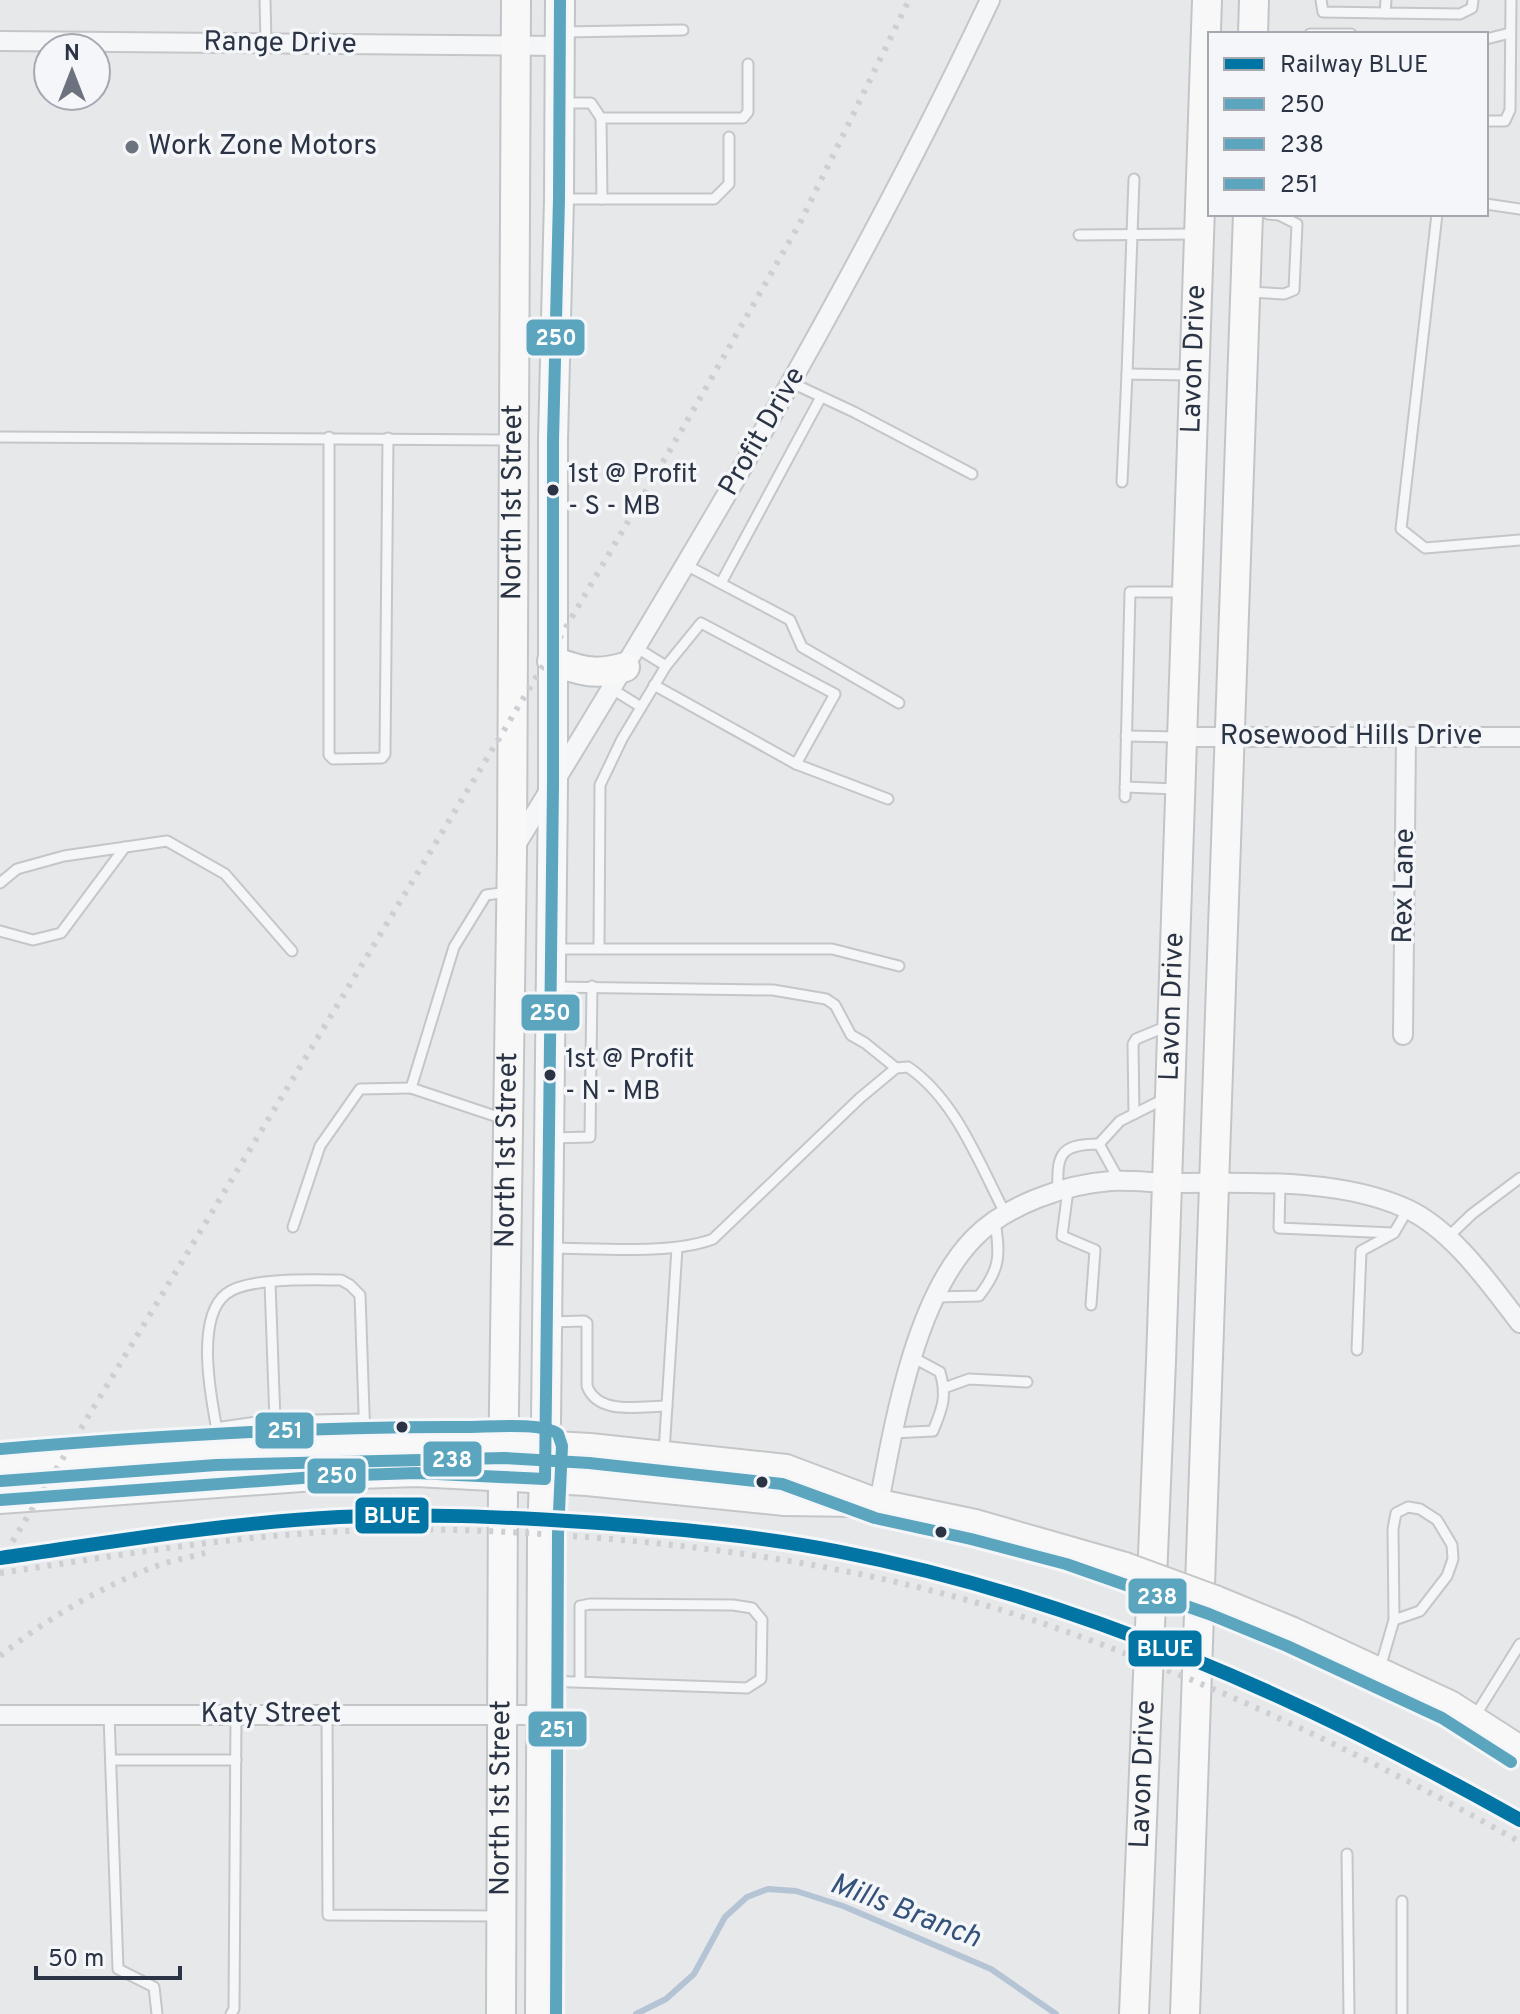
<svg xmlns="http://www.w3.org/2000/svg" width="1520" height="2014" viewBox="0 0 1520 2014" font-family="Overpass,sans-serif">
<rect width="100%" height="100%" fill="#e6e8ea"/>
<g fill="none" stroke-linecap="round" stroke-linejoin="round">
<polyline stroke="#b4c4d5" stroke-width="6" points="636,2014 666,1999 694,1974 725,1917 747,1897 768,1889 796,1891 843,1906 991,1969 1056,2014"/>
<defs>
<g id="lane">
<polyline points="265,0 266,44"/>
<polyline points="1321,0 1323,12 1385,13"/>
<polyline points="1386,0 1385,13 1460,14 1472,8 1473,0"/>
<polyline points="563,32 683,30"/>
<polyline points="1310,34 1351,34"/>
<polyline points="1486,39 1510,33"/>
<polyline points="563,103 591,103 601,118 743,118 748,112 748,64"/>
<polyline points="601,118 602,199"/>
<polyline points="1486,121 1505,121 1510,110 1511,0"/>
<polyline points="563,199 714,199 729,184 729,137"/>
<polyline points="1486,204 1520,209"/>
<polyline points="1437,214 1401,529 1425,548 1520,540"/>
<polyline points="1079,235 1195,234"/>
<polyline points="1248,292 1284,294 1294,290 1297,224 1279,215 1268,214"/>
<polyline points="1127,374 1134,179"/>
<polyline points="792,383 854,412 972,474"/>
<polyline points="0,437 510,440"/>
<polyline points="329,437 329,755 333,759 382,758 385,754 388,438"/>
<polyline points="1122,482 1127,374 1191,375"/>
<polyline points="686,565 790,620 802,647 899,703"/>
<polyline points="721,583 821,397"/>
<polyline points="637,648 666,666"/>
<polyline points="654,685 796,764 888,799"/>
<polyline points="612,689 641,707"/>
<polyline points="1126,736 1179,737"/>
<polyline points="1125,787 1177,789"/>
<polyline points="1125,797 1130,592 1183,592"/>
<polyline points="0,883 17,869 64,856 167,841 225,874 292,951"/>
<polyline points="0,931 33,940 61,933 125,847"/>
<polyline points="599,948 600,785 622,739 666,666 701,623 835,694 796,764"/>
<polyline points="555,949 832,949 899,966"/>
<polyline points="554,987 773,990 826,999 835,1005 851,1035 865,1043 896,1068"/>
<polyline points="1134,1114 1133,1044 1136,1039 1170,1025"/>
<polyline points="504,1119 411,1088 454,947 486,895 508,892"/>
<polyline points="552,1138 590,1137 592,986"/>
<polyline points="1099,1144 1120,1121 1164,1099"/>
<polyline points="1280,1185 1279,1228 1393,1233"/>
<polyline points="1068,1190 1062,1236 1095,1250 1091,1305"/>
<path d="M1058 1192C1057 1156 1058 1144 1099 1144L1120 1182"/>
<polyline points="293,1227 320,1146 360,1089 411,1088"/>
<polyline points="1448,1237 1472,1214 1520,1178"/>
<path d="M550 1248C596 1248 672 1255 713 1239L860 1098 896 1068 908 1067C956 1100 979 1163 1005 1213"/>
<polyline points="270,1282 275,1421"/>
<path d="M936 1297 979 1296C1001 1268 1000 1255 995 1221"/>
<path d="M551 1322 584 1321 587 1323V1386C598 1416 641 1406 667 1406"/>
<polyline points="1357,1350 1361,1251 1394,1233 1408,1209"/>
<polyline points="944,1388 969,1379 1027,1382"/>
<path d="M217 1430C211 1398 195 1318 226 1294 247 1277 314 1280 341 1280L350 1285 360 1295 365 1441"/>
<path d="M892 1433 933 1431C943 1407 947 1396 940 1372L912 1357"/>
<polyline points="216,1434 222,1427 263,1421 363,1419"/>
<polyline points="664,1452 677,1248"/>
<polyline points="1380,1668 1394,1620 1393,1529 1396,1513 1408,1507 1420,1509 1437,1520 1452,1545 1453,1559 1447,1576 1420,1611 1394,1620"/>
<polyline points="545,1681 747,1688 761,1679 762,1620 752,1608 733,1605 590,1604 580,1606 580,1682"/>
<polyline points="109,1715 118,1969 154,1987 157,2014"/>
<polyline points="327,1715 328,1915 497,1916"/>
<polyline points="1475,1716 1520,1644"/>
<polyline points="111,1760 236,1760"/>
<polyline points="1347,1854 1349,2014"/>
<polyline points="231,2014 234,2009 236,1715"/>
<polyline points="1402,2014 1402,1901"/>
</g>
<g id="street">
<polyline points="0,41 560,46"/>
<polyline points="1182,737 1520,737"/>
<path d="M514 848C684 571 851 294 990 0"/>
<polyline points="1403,1035 1406,737"/>
<path d="M879 1503C894 1423 915 1298 974 1238 1006 1205 1066 1184 1111 1181 1133 1180 1156 1183 1178 1183 1249 1183 1339 1178 1405 1208 1451 1228 1490 1284 1520 1323"/>
<polyline points="0,1715 541,1715"/>
</g>
<g id="secondary">
<polyline points="0,1465 215,1449 365,1444 504,1442 590,1447 786,1468 879,1503 975,1523 1125,1566"/>
<polyline points="0,1500 329,1476 416,1473 587,1482 785,1502 859,1503"/>
<polyline points="1215,1599 1293,1631 1450,1704 1520,1749"/>
</g>
<g id="primary">
<polyline points="1253,34 1254,0"/>
<path d="M552 661C582 671 595 676 625 667"/>
<path id="s1" d="M501 2014 503 1477 512 851 516 0"/>
<polyline points="540,2014 542,1534 546,1422 553,784 553,440 559,199 560,0"/>
<path id="s2" d="M1134 2014 1161 1361 1207 0"/>
<polyline points="1185,2014 1248,214"/>
</g>
</defs>
<use href="#lane" stroke="#c4c6c8" stroke-width="13"/>
<use href="#street" stroke="#c4c6c8" stroke-width="22"/>
<use href="#secondary" stroke="#c4c6c8" stroke-width="30"/>
<use href="#primary" stroke="#c2c5c8" stroke-width="32"/>
<use href="#lane" stroke="#f5f6f7" stroke-width="9"/>
<use href="#street" stroke="#f5f6f7" stroke-width="18"/>
<use href="#secondary" stroke="#f8f8f8" stroke-width="26"/>
<use href="#primary" stroke="#f8f8f8" stroke-width="28"/>
<g stroke="#cecfd2" stroke-width="6" stroke-dasharray="4 8" stroke-linecap="butt">
<polyline points="0,1562 552,651 687,421 801,221 909,0"/>
<path d="M0 1573C115 1556 230 1536 347 1531 426 1527 506 1531 585 1537 746 1549 906 1575 1059 1629 1219 1685 1373 1759 1520 1842"/>
<path d="M0 1656C45 1620 97 1589 151 1568 168 1561 187 1558 205 1553"/>
</g>
<defs>
<polyline id="secondary-bridge" points="1125,1566 1215,1599"/>
</defs>
<use href="#secondary-bridge" stroke="#c4c6c8" stroke-width="30" stroke-linecap="butt"/>
<use href="#secondary-bridge" stroke="#f8f8f8" stroke-width="26"/>
<defs>
<polyline id="bus-1" points="0,1500 329,1476 416,1473 545,1479 553,784 553,440 559,199 560,0"/>
<polyline id="bus-2" points="1,1481 216,1465 504,1458 589,1463 782,1484 875,1518 971,1539 1066,1564 1209,1614 1287,1646 1442,1718 1511,1762"/>
<path id="bus-3" d="M0 1449C155 1436 312 1426 468 1427 489 1427 542 1422 558 1434L562 1446 558 1534 556 2014"/>
</defs>
<use href="#bus-1" stroke="#f4f6f9" stroke-width="18"/>
<use href="#bus-2" stroke="#f4f6f9" stroke-width="18"/>
<use href="#bus-3" stroke="#f4f6f9" stroke-width="18"/>
<use href="#bus-1" stroke="#5ba6be" stroke-width="12"/>
<use href="#bus-2" stroke="#5ba6be" stroke-width="12"/>
<use href="#bus-3" stroke="#5ba6be" stroke-width="12"/>
<defs>
<path id="rail-1" d="M0 1558C112 1542 225 1523 339 1517 421 1513 503 1517 584 1522 669 1528 753 1535 836 1551 1078 1597 1307 1700 1520 1820"/>
</defs>
<use href="#rail-1" stroke="#f4f6f9" stroke-width="20"/>
<use href="#rail-1" stroke="#0275a4" stroke-width="14"/>
</g>
<circle fill="#6c737f" stroke="#f4f6f9" stroke-width="3" cx="132" cy="147" r="8"/>
<g fill="#2b3445" stroke="#f4f6f9" stroke-width="3">
<circle cx="553" cy="490" r="7"/>
<circle cx="550" cy="1075" r="7"/>
<circle cx="402" cy="1427" r="7"/>
<circle cx="762" cy="1482" r="7"/>
<circle cx="941" cy="1532" r="7"/>
</g>
<g text-anchor="middle" dominant-baseline="central" stroke-width="7" stroke-linejoin="round" paint-order="stroke">
<g font-size="26" fill="#2b3445" stroke="#f4f6f9" text-anchor="start">
<text x="568" y="475">1st @ Profit<tspan x="568" dy="32">- S - MB</tspan></text>
<text x="565" y="1060">1st @ Profit<tspan x="565" dy="32">- N - MB</tspan></text>
</g>
<g font-size="28" fill="#2b3445" stroke="#f4f6f9">
<text transform="translate(280 44) rotate(1)">Range Drive</text>
<text stroke="none"><textPath href="#s2" startOffset="1656">Lavon Drive</textPath></text>
<text transform="translate(763 432) rotate(-60)">Profit Drive</text>
<text stroke="none"><textPath href="#s1" startOffset="1512">North 1st Street</textPath></text>
<text x="1351" y="737">Rosewood Hills Drive</text>
<text transform="translate(1405 886) rotate(-89)">Rex Lane</text>
<text stroke="none"><textPath href="#s2" startOffset="1008">Lavon Drive</textPath></text>
<text stroke="none"><textPath href="#s1" startOffset="864">North 1st Street</textPath></text>
<text x="271" y="1715">Katy Street</text>
<text stroke="none"><textPath href="#s2" startOffset="240">Lavon Drive</textPath></text>
<text stroke="none"><textPath href="#s1" startOffset="216">North 1st Street</textPath></text>
</g>
<g font-size="28" fill="#2b3445" stroke="#f4f6f9" text-anchor="start">
<text x="148" y="147">Work Zone Motors</text>
</g>
<g font-size="30" font-style="italic" fill="#34527a" stroke="#f4f6f9">
<text transform="translate(905 1912) rotate(21)">Mills Branch</text>
</g>
</g>
<g stroke="#f4f6f9" stroke-width="3">
<rect x="525" y="318" width="61" height="39" rx="8" fill="#5ba6be"/>
<rect x="520" y="993" width="61" height="39" rx="8" fill="#5ba6be"/>
<rect x="254" y="1411" width="61" height="39" rx="8" fill="#5ba6be"/>
<rect x="422" y="1440" width="61" height="38" rx="8" fill="#5ba6be"/>
<rect x="306" y="1457" width="61" height="38" rx="8" fill="#5ba6be"/>
<rect x="354" y="1496" width="76" height="39" rx="8" fill="#0275a4"/>
<rect x="1127" y="1577" width="61" height="38" rx="8" fill="#5ba6be"/>
<rect x="1127" y="1629" width="76" height="39" rx="8" fill="#0275a4"/>
<rect x="527" y="1710" width="61" height="38" rx="8" fill="#5ba6be"/>
</g>
<g font-size="22" text-anchor="middle" font-weight="bold" fill="#fff">
<text x="556" y="345">250</text>
<text x="550" y="1020">250</text>
<text x="285" y="1438">251</text>
<text x="452" y="1467">238</text>
<text x="337" y="1483">250</text>
<text x="392" y="1523">BLUE</text>
<text x="1157" y="1604">238</text>
<text x="1165" y="1656">BLUE</text>
<text x="557" y="1737">251</text>
</g>
<rect x="1208" y="32" width="280" height="184" fill="#f4f6f9" stroke="#a4a8b1" stroke-width="2"/>
<rect x="1224" y="58" width="40" height="12" fill="#0275a4" stroke="#a4a8b1" stroke-width="2"/>
<text x="1280" y="72" font-size="24" fill="#2b3445">Railway BLUE</text>
<rect x="1224" y="98" width="40" height="12" fill="#5ba6be" stroke="#a4a8b1" stroke-width="2"/>
<text x="1280" y="112" font-size="24" fill="#2b3445">250</text>
<rect x="1224" y="138" width="40" height="12" fill="#5ba6be" stroke="#a4a8b1" stroke-width="2"/>
<text x="1280" y="152" font-size="24" fill="#2b3445">238</text>
<rect x="1224" y="178" width="40" height="12" fill="#5ba6be" stroke="#a4a8b1" stroke-width="2"/>
<text x="1280" y="192" font-size="24" fill="#2b3445">251</text>
<g transform="translate(72 72)"><circle r="38" fill="#f4f6f9" stroke="#a4a8b1" stroke-width="2"/>
<path d="M0-6L14 30L0 20L-14 30Z" fill="#6c737f"/>
<text y="-12" font-size="22" font-weight="bold" text-anchor="middle" fill="#2b3445">N</text>
</g>
<path d="M36 1966v12h144v-12" fill="none" stroke="#2b3445" stroke-width="4"/>
<text x="48" y="1966" font-size="24" fill="#2b3445" stroke="#f4f6f9" stroke-width="6" paint-order="stroke">50 m</text>
</svg>
